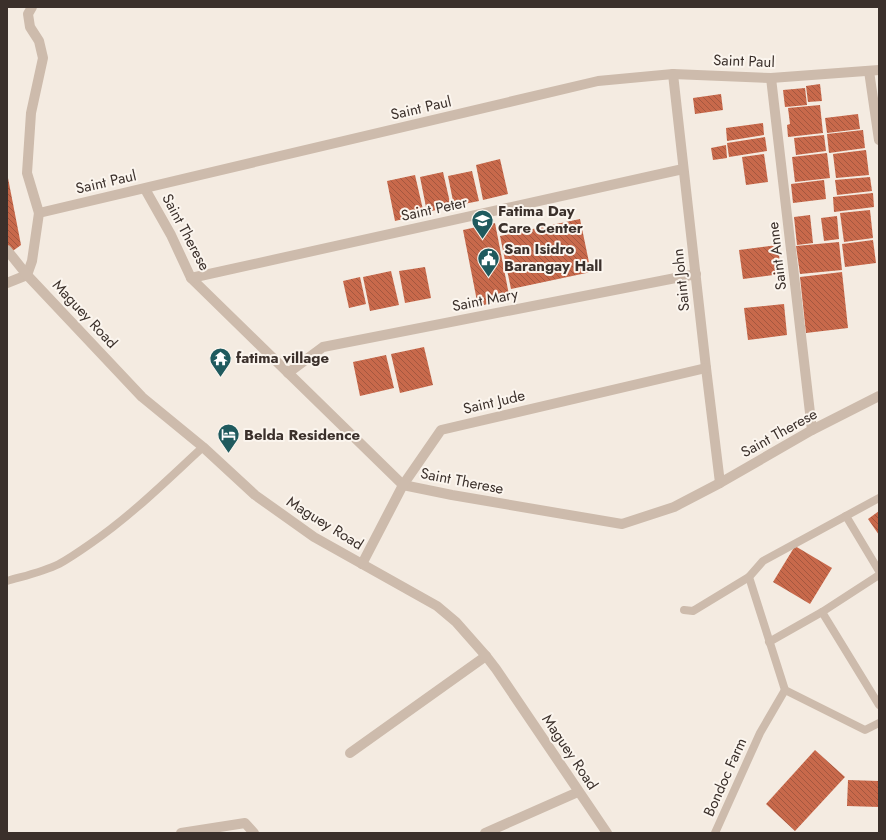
<svg xmlns="http://www.w3.org/2000/svg" width="886" height="840" viewBox="0 0 886 840" font-family="Jost,sans-serif">
<defs>
<pattern id="building-back-hatch" width="6" height="6" patternUnits="userSpaceOnUse"><rect width="6" height="6" fill="#c8694b"/><path d="M-1 5l2 2M0 0l6 6M5-1l2 2" fill="none" stroke="#a4573f"/></pattern>
</defs>
<rect width="100%" height="100%" fill="#f4ebe1"/>
<g fill="url(#building-back-hatch)">
<polygon points="820,84 822,101 808,102 806,86"/>
<polygon points="805,88 807,105 785,107 783,90"/>
<polygon points="721,94 723,110 695,114 693,98"/>
<polygon points="820,105 823,133 788,137 787,125 790,124 788,108"/>
<polygon points="858,114 860,129 827,133 825,118"/>
<polygon points="763,123 764,135 727,141 726,128"/>
<polygon points="863,130 865,148 829,153 827,134"/>
<polygon points="824,135 826,151 796,155 794,138"/>
<polygon points="765,137 767,151 729,157 727,143"/>
<polygon points="726,145 727,158 713,160 711,148"/>
<polygon points="866,150 869,175 836,178 833,154"/>
<polygon points="827,153 830,178 795,182 792,157"/>
<polygon points="764,154 768,182 746,185 742,157"/>
<polygon points="500,159 508,194 483,200 476,165"/>
<polygon points="472,171 479,201 454,206 448,176"/>
<polygon points="443,172 451,207 427,212 420,177"/>
<polygon points="415,175 424,214 395,221 387,181"/>
<polygon points="870,177 872,191 837,195 835,180"/>
<polygon points="7,178 8,178 21,245 10,253 7,249"/>
<polygon points="824,180 826,199 793,203 791,184"/>
<polygon points="873,193 874,207 834,212 833,197"/>
<polygon points="870,210 873,238 844,242 840,213"/>
<polygon points="810,215 813,243 797,245 794,217"/>
<polygon points="837,216 839,239 824,241 821,218"/>
<polygon points="580,219 591,272 511,289 500,236"/>
<polygon points="495,223 510,300 478,306 463,230"/>
<polygon points="873,240 876,263 845,267 842,244"/>
<polygon points="839,242 842,270 800,274 796,246"/>
<polygon points="778,245 781,274 743,279 739,250"/>
<polygon points="425,267 431,298 405,303 399,271"/>
<polygon points="391,271 399,305 370,311 363,277"/>
<polygon points="842,272 848,328 806,333 800,277"/>
<polygon points="360,277 366,304 349,308 343,281"/>
<polygon points="784,304 787,335 748,340 744,308"/>
<polygon points="424,347 433,385 400,393 391,354"/>
<polygon points="386,355 394,388 360,396 353,362"/>
<polygon points="879,511 879,535 868,519"/>
<polygon points="795,546 832,568 810,604 773,582"/>
<polygon points="815,750 845,777 795,831 766,804"/>
<polygon points="848,780 879,781 879,807 847,806"/>
</g>
<g fill="none" stroke-linecap="round" stroke-linejoin="round">
<g stroke="#cdbbac" stroke-width="8">
<polyline points="879,498 763,561 749,577 785,690 865,730 879,723"/>
<polyline points="846,516 879,571"/>
<polyline points="879,575 822,612 879,705"/>
<path d="M7 581C24 576 43 572 59 564 70 558 80 551 90 544 131 516 166 481 203 447"/>
<polyline points="684,610 693,611 749,577"/>
<polyline points="769,642 822,612"/>
<polyline points="715,833 760,733 785,690"/>
</g>
<g stroke="#cdbbac" stroke-width="10">
<polyline points="32,7 28,14 30,27 39,41 43,58 31,113 27,173 39,213"/>
<polyline points="869,71 879,140"/>
<polyline points="673,74 706,368 720,483"/>
<polyline points="771,78 812,430"/>
<polyline points="145,189 171,235 191,278 403,485 452,495 622,524 674,507 720,483 812,430 879,396"/>
<polyline points="191,278 683,169"/>
<polyline points="7,283 27,275 32,261 39,213 598,81 673,74 771,78 879,70"/>
<polyline points="288,373 323,347 696,274"/>
<polyline points="362,564 403,485 441,430 706,368"/>
<polyline points="350,753 486,656"/>
<polyline points="181,833 245,823 254,833"/>
<polyline points="485,833 578,792"/>
</g>
<polyline stroke="#cdbbac" stroke-width="10" points="7,250 27,275 142,397 203,447 255,495 314,537 437,606 456,622 486,656 496,669 607,833"/>
</g>
<defs>
<symbol id="school-pin" viewBox="-11 -11 22 30"><path d="M0 17L-7.5 6A9.5 9.5 0 1 1 7.5 6Z" fill="#1f5a5e" stroke="#fbf5ee"/><path d="M0-5L7-2L0 1L-7-2ZM-4 1L0 2.5L4 1V4Q0 6-4 4Z" fill="#fff"/></symbol>
<symbol id="civic-pin" viewBox="-11 -11 22 30"><path d="M0 17L-7.5 6A9.5 9.5 0 1 1 7.5 6Z" fill="#1f5a5e" stroke="#fbf5ee"/><path d="M-.6-6.5H3V-4.5H.6V-3L4-1V1h2V6H-6V1h2V-1L-.6-3ZM-1.2 2.5V6h2.4V2.5Z" fill="#fff"/></symbol>
<symbol id="temple-pin" viewBox="-11 -11 22 30"><path d="M0 17L-7.5 6A9.5 9.5 0 1 1 7.5 6Z" fill="#1f5a5e" stroke="#fbf5ee"/><path d="M0-6L5-2H3V0L6.5 2.5H4V6H1.5V3h-3V6H-4V2.5H-6.5L-3 0V-2H-5Z" fill="#fff"/></symbol>
<symbol id="hotel-pin" viewBox="-11 -11 22 30"><path d="M0 17L-7.5 6A9.5 9.5 0 1 1 7.5 6Z" fill="#1f5a5e" stroke="#fbf5ee"/><path d="M-6-4.5h1.5V1H6V5H4.5V3h-9V5H-6ZM-4 0a1.8 1.8 0 1 1 3.6 0ZM.5 0V-2.5h3Q6-2.5 6 0Z" fill="#fff"/></symbol>
</defs>
<g fill-rule="evenodd">
<use href="#school-pin" x="470" y="208" width="25" height="34"/>
<use href="#civic-pin" x="476" y="246" width="25" height="34"/>
<use href="#temple-pin" x="208" y="346" width="25" height="34"/>
<use href="#hotel-pin" x="216" y="422" width="25" height="34"/>
</g>
<g text-anchor="middle" dominant-baseline="central" stroke-width="4" stroke-linejoin="round" paint-order="stroke">
<g font-size="15" fill="#3b302b" stroke="#fbf5ee">
<text transform="translate(744 61) rotate(2)">Saint Paul</text>
<text transform="translate(421 108) rotate(-13)">Saint Paul</text>
<text transform="translate(106 182) rotate(-13)">Saint Paul</text>
<text transform="translate(434 209) rotate(-12)">Saint Peter</text>
<text transform="translate(186 232) rotate(62)">Saint Therese</text>
<text transform="translate(777 256) rotate(-97)">Saint Anne</text>
<text transform="translate(681 280) rotate(-96)">Saint John</text>
<text transform="translate(485 300) rotate(-11)">Saint Mary</text>
<text transform="translate(85 314) rotate(47)">Maguey Road</text>
<text transform="translate(494 402) rotate(-13)">Saint Jude</text>
<text transform="translate(779 433) rotate(-29)">Saint Therese</text>
<text transform="translate(462 481) rotate(11)">Saint Therese</text>
<text transform="translate(325 523) rotate(32)">Maguey Road</text>
<text transform="translate(570 752) rotate(56)">Maguey Road</text>
<text transform="translate(725 777) rotate(-66)">Bondoc Farm</text>
</g>
<g font-size="15" font-weight="bold" fill="#3b302b" stroke="#fbf5ee" text-anchor="start">
<text x="498" y="211">Fatima Day<tspan x="498" dy="17">Care Center</tspan></text>
<text x="504" y="249">San Isidro<tspan x="504" dy="17">Barangay Hall</tspan></text>
<text x="236" y="358">fatima village</text>
<text x="244" y="435">Belda Residence</text>
</g>
</g>
<rect width="886" height="840" fill="none" stroke="#3b302b" stroke-width="16"/>
</svg>
